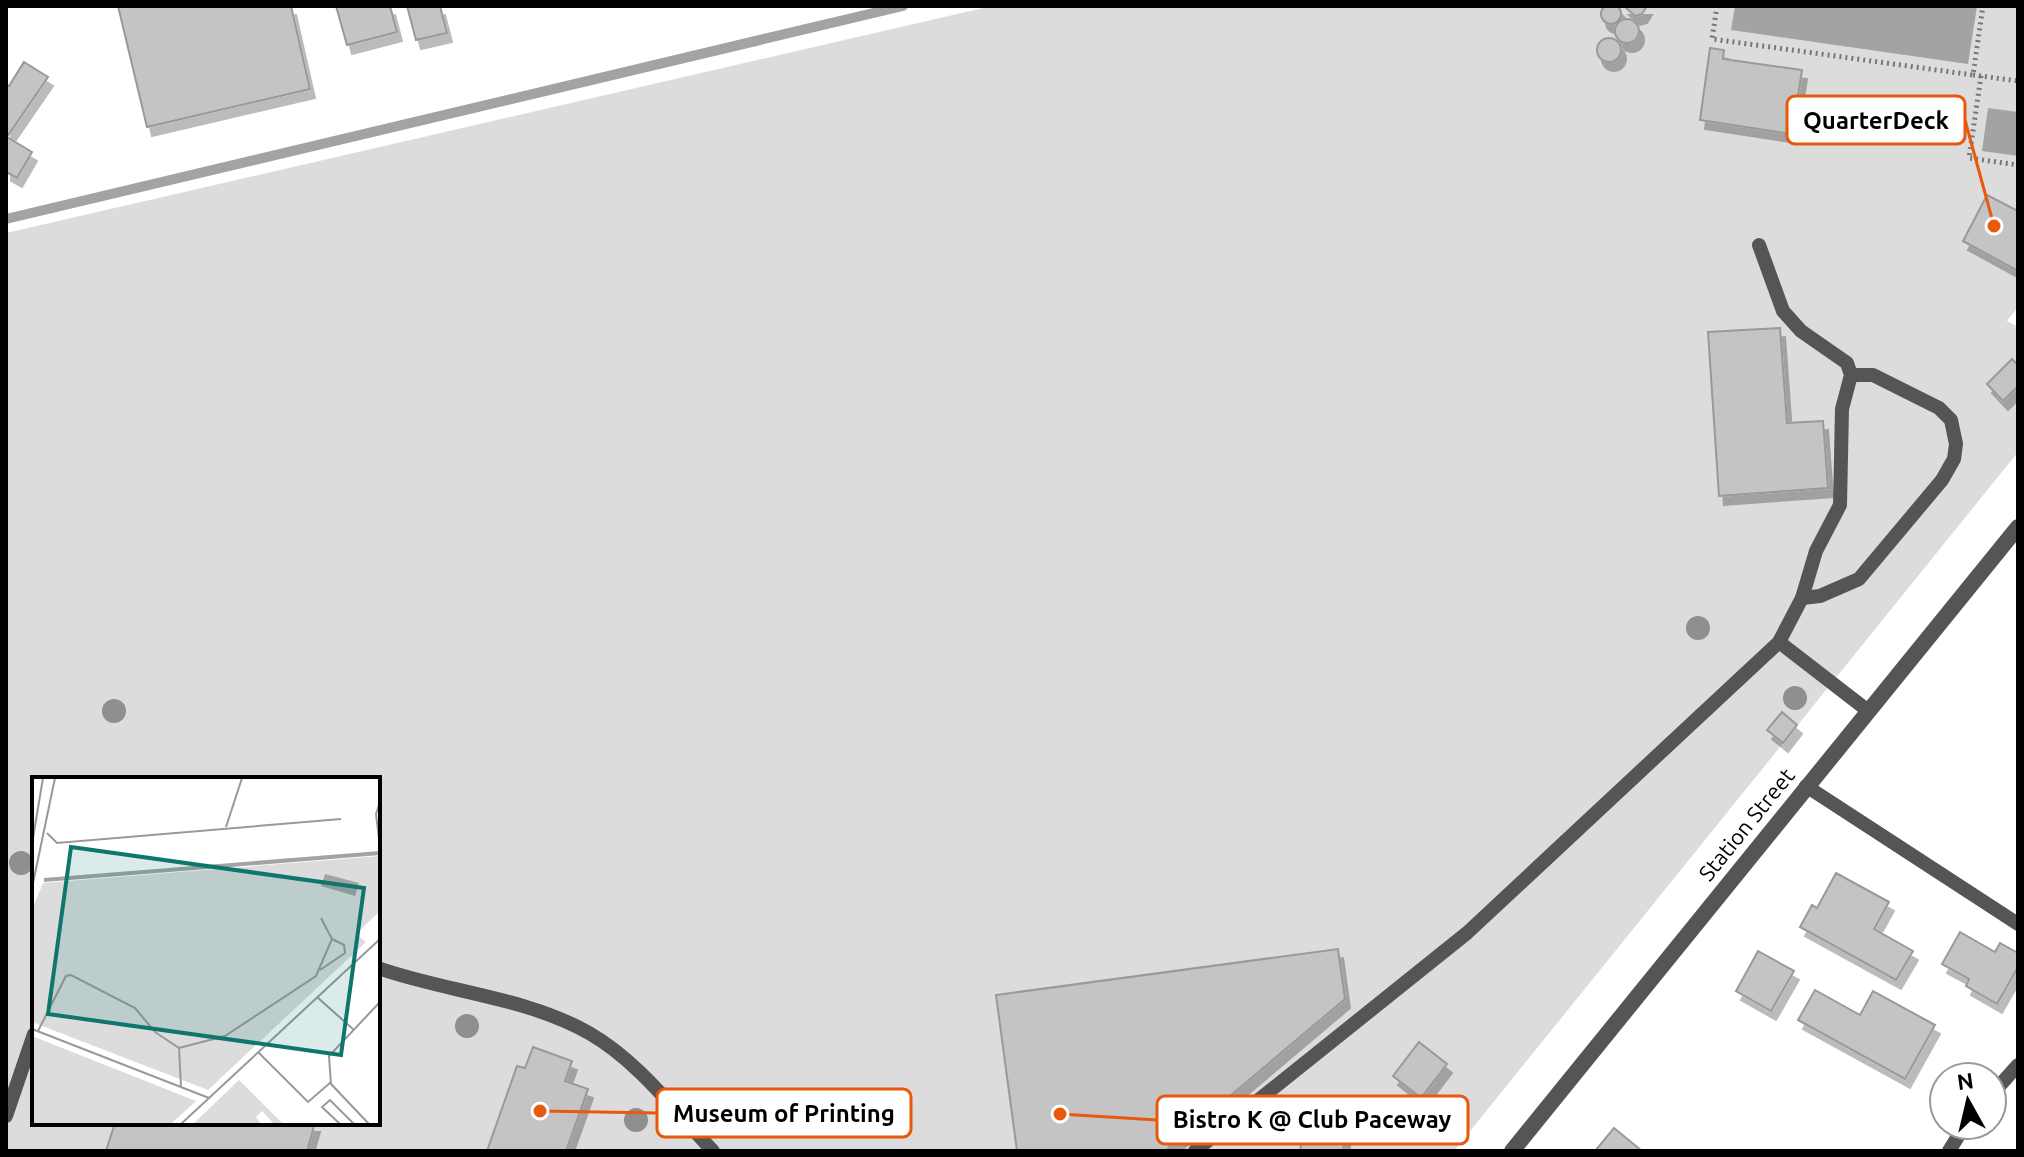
<svg xmlns="http://www.w3.org/2000/svg" width="2024" height="1157" viewBox="0 0 2024 1157" font-family="Ubuntu,sans-serif">
<defs>
<filter id="shadow"><feDropShadow dx="5" dy="9" stdDeviation="0" flood-color="#0004"/></filter>
</defs>
<rect width="100%" height="100%" fill="#fff"/>
<path fill="#dcdcdc" fill-rule="evenodd" d="M992 6H2018V307L2007 321 2018 327V452L1454 1151H6V233ZM34 779H378V1123H34Z"/>
<g fill="#a3a3a3">
<polygon points="1735,6 1977,6 1968,64 1731,30"/>
<polygon points="1988,108 2018,112 2018,156 1982,151"/>
</g>
<g fill="none" stroke-linecap="round" stroke-linejoin="round">
<polyline stroke="#a3a3a3" stroke-width="10" points="6,219 903,6"/>
</g>
<g fill="#c4c4c4" stroke="#999" stroke-width="2" filter="url(#shadow)">
<circle cx="1611" cy="14" r="10"/>
<polygon points="118,6 291,6 310,89 147,127"/>
<polygon points="336,6 390,6 397,32 347,45"/>
<polygon points="407,6 440,6 447,33 416,40"/>
<polygon points="1624,6 1647,6 1642,14 1635,16"/>
<circle cx="1627" cy="31" r="12"/>
<circle cx="1609" cy="50" r="12"/>
<polygon points="1710,48 1724,50 1723,59 1802,70 1792,134 1700,120"/>
<polygon points="24,62 48,77 7,137 32,152 17,178 6,172 6,84 9,86"/>
<polygon points="1987,195 2018,211 2018,271 1963,241"/>
<polygon points="1780,328 1787,423 1823,421 1828,488 1719,496 1708,332"/>
<polygon points="2012,359 2018,365 2018,386 2003,401 1987,384"/>
<polygon points="1782,712 1797,725 1783,743 1767,730"/>
<polygon points="1836,873 1889,902 1874,929 1913,951 1896,980 1800,927 1812,905 1817,908"/>
<polygon points="1960,932 1995,952 2000,943 2018,953 2018,967 1997,1004 1966,986 1969,979 1942,964"/>
<polygon points="1338,949 1345,999 1165,1151 1017,1151 996,995"/>
<polygon points="1758,951 1794,971 1771,1011 1736,991"/>
<polygon points="1815,990 1860,1015 1873,991 1935,1025 1905,1079 1798,1020"/>
<polygon points="1419,1042 1447,1064 1421,1098 1393,1076"/>
<polygon points="533,1047 572,1061 565,1081 588,1089 566,1151 487,1151 517,1066 525,1068"/>
<polygon points="1307,1111 1348,1118 1343,1151 1300,1151"/>
<polygon points="115,1123 315,1123 307,1151 106,1151"/>
<polygon points="1614,1128 1642,1151 1595,1151"/>
</g>
<g fill="none" stroke-linecap="round" stroke-linejoin="round">
<g stroke="#777" stroke-width="5" stroke-dasharray="2 4" stroke-linecap="butt">
<polyline points="1717,6 1712,39 1973,75 1983,6"/>
<polyline points="1973,75 2018,81"/>
<polyline points="1981,76 1969,158 2018,165"/>
</g>
<g stroke="#555" stroke-width="14">
<polyline points="1802,598 1820,596 1859,579 1942,480 1954,459 1956,444 1951,420 1939,408 1873,375 1851,375"/>
<polyline points="1779,642 1867,710"/>
<polyline points="1806,786 2018,924"/>
<path d="M378 968C446 992 526 997 589 1033 638 1061 675 1111 713 1151"/>
<polyline points="1992,1094 2018,1065"/>
<polyline points="6,1116 34,1034"/>
<polyline points="1195,1151 1467,933 1779,642 1802,598 1816,551 1840,505 1842,409 1851,375 1847,363 1801,331 1783,311 1759,245"/>
<polyline points="1949,1151 1965,1125"/>
</g>
<polyline stroke="#555" stroke-width="16" points="1512,1151 2018,527"/>
</g>
<g fill="#8f8f8f">
<circle cx="1698" cy="628" r="12"/>
<circle cx="1795" cy="698" r="12"/>
<circle cx="114" cy="711" r="12"/>
<circle cx="21" cy="863" r="12"/>
<circle cx="467" cy="1026" r="12"/>
<circle cx="636" cy="1120" r="12"/>
</g>
<g text-anchor="middle" dominant-baseline="central" stroke-width="6" stroke-linejoin="round" paint-order="stroke">
<g font-size="22" fill="#000" stroke="#fff">
<text transform="translate(1746 824) rotate(-51)">Station Street</text>
</g>
</g>
<g transform="translate(32 777)">
<rect width="348" height="348" fill="#fff"/>
<path d="M348 79V134L324 157 334 165 176 313 0 245V133L11 106ZM0 259 164 324 139 347H0ZM207 303 251 347H242L230 334 224 340 229 347H161Z" fill="#dcdcdc"/>
<path d="M293 97 327 106 323 119 289 109Z" fill="#a3a3a3"/>
<path fill="none" stroke="#a3a3a3" stroke-width="4" d="M12 103 348 76"/>
<path fill="none" stroke="#999" stroke-width="2" d="M348 25 344 37 348 70M194 50 210 1M15 56 25 66 309 42M0 67 11 1M0 111 23 1M288 193 313 176 312 168 300 162M285 220 322 253M0 252 177 321M6 254 34 199 39 198 103 231 123 255 147 271 149 310M147 271 193 259 284 199 300 162 289 141M226 275 276 325 299 305M149 347 348 162M308 347 290 330 298 323 322 347M337 347 299 307 297 279 348 225"/>
<path fill="#0f766e" fill-opacity="0.15" stroke="#0f766e" stroke-width="4" d="M39 70 332 111 309 278 16 237Z"/>
<rect width="348" height="348" fill="none" stroke="#000" stroke-width="4"/>
</g>
<path fill="none" stroke="#e8590c" stroke-width="3" d="M1994 226L1965 120M540 1111L657 1113M1060 1114L1157 1120"/>
<g fill="#e8590c" stroke="#fff" stroke-width="3">
<circle cx="1994" cy="226" r="8"/>
<circle cx="540" cy="1111" r="8"/>
<circle cx="1060" cy="1114" r="8"/>
</g>
<g fill="#fff" stroke="#e8590c" stroke-width="3">
<rect x="1787" y="96" width="178" height="48" rx="8"/>
<rect x="657" y="1089" width="254" height="48" rx="8"/>
<rect x="1157" y="1096" width="311" height="48" rx="8"/>
</g>
<g font-size="24" text-anchor="middle" font-weight="bold" fill="#000">
<text x="1876" y="129">QuarterDeck</text>
<text x="784" y="1122">Museum of Printing</text>
<text x="1312" y="1128">Bistro K @ Club Paceway</text>
</g>
<rect width="2024" height="1157" fill="none" stroke="#000000" stroke-width="16"/>
<g transform="translate(1968 1101) rotate(352)"><circle r="38" fill="#ffffff" stroke="#999999" stroke-width="2"/>
<path d="M0-6L14 30L0 20L-14 30Z" fill="#000000"/>
<text y="-12" font-size="22" font-weight="bold" text-anchor="middle" fill="#000000">N</text>
</g>
</svg>
